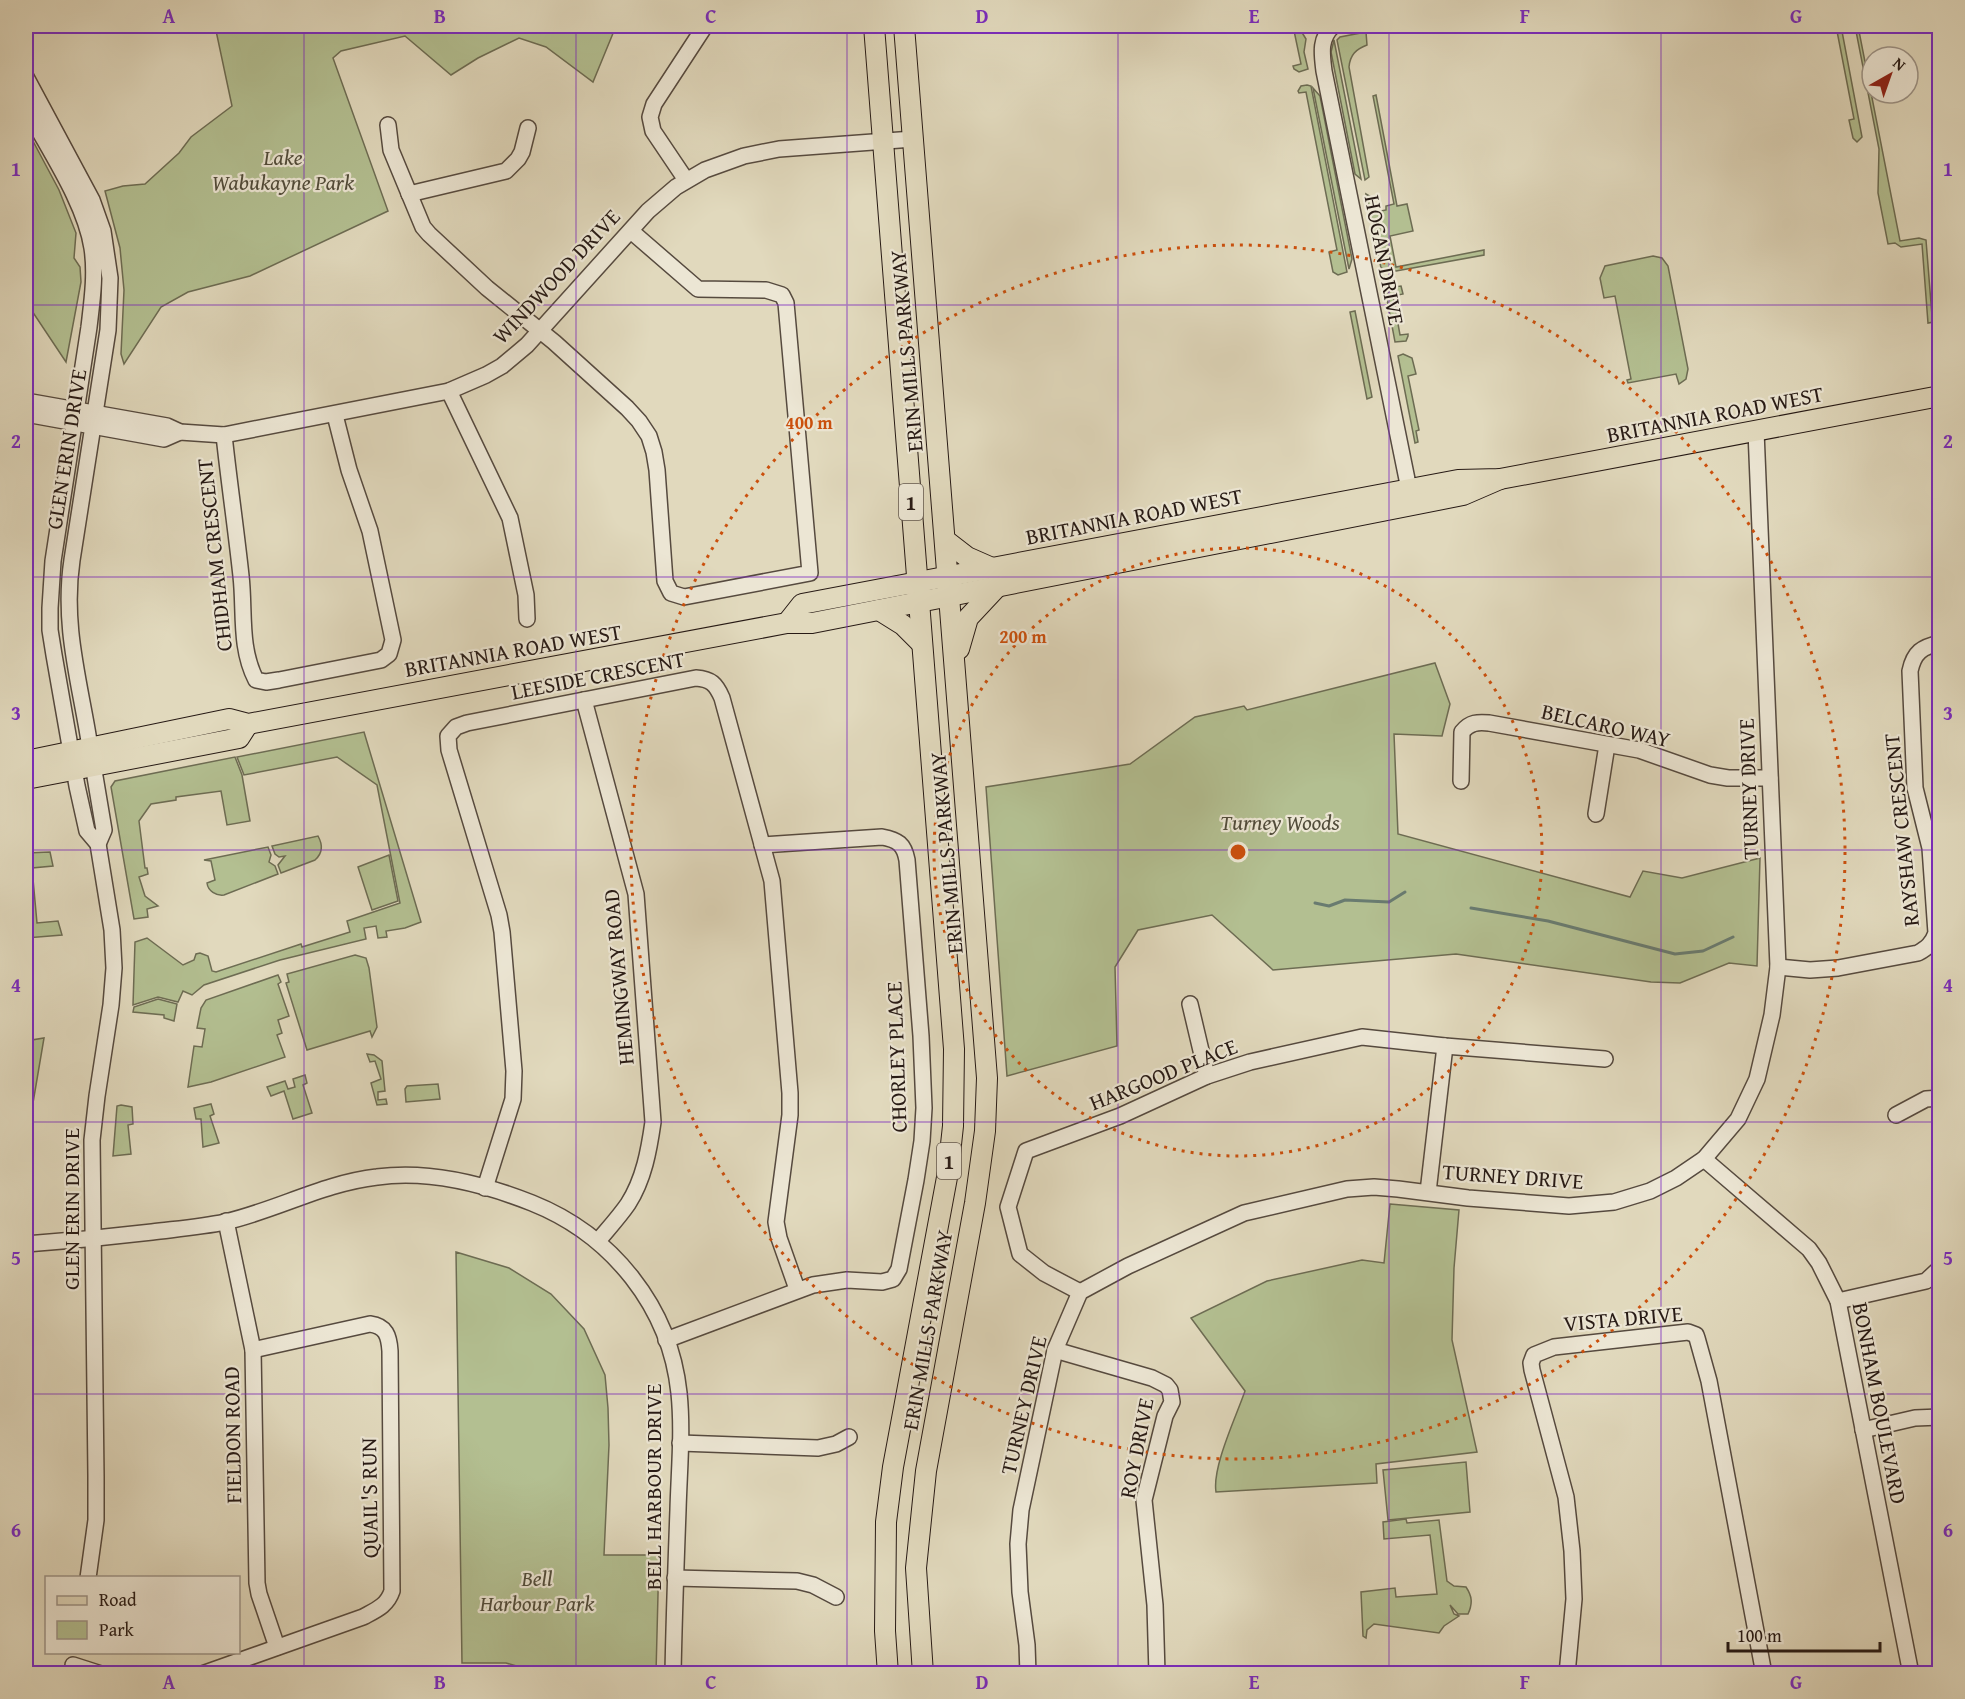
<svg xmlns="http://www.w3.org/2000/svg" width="1965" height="1699" viewBox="0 0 1965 1699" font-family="'Gentium Book Plus',serif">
<rect width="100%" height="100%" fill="#e1d9bd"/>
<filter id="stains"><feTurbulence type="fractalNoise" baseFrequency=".00333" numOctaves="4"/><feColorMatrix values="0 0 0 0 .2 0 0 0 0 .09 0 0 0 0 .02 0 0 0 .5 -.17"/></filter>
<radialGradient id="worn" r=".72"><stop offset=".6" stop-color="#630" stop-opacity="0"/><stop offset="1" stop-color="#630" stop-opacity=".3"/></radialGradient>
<g fill="#b3bf91" stroke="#6d6c53" stroke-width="1.5">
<polygon points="215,26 616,26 593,82 546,47 519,38 478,58 451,75 405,36 341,51 333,58 388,211 250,276 188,292 161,307 124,364 121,354 124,290 120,248 105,191 123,186 145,184 179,153 191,137 232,106"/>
<polygon points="1293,26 1298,26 1306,39 1304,52 1308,69 1299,72 1294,69 1293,66 1301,64"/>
<polygon points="1836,26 1841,26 1862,137 1857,142 1853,138 1849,120 1854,119"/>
<polygon points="1855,26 1858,26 1900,241 1919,238 1926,240 1932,316 1939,315 1939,321 1928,323 1922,244 1901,247 1895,243 1888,244 1878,193 1879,149"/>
<path d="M1366 32 1367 45C1356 49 1350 55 1349 67L1369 177 1365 180 1337 40 1340 37Z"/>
<polygon points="1334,40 1361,179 1355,174 1331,52"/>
<polygon points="1307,85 1311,86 1347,272 1338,275 1333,272 1329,252 1337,250 1306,92 1299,93 1298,91 1301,86"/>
<polygon points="1313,88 1320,96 1352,259 1349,269"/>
<polygon points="1376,95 1397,206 1407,204 1413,231 1390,236 1396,267 1484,250 1484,255 1396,271 1388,271 1381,268 1366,194 1373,198 1376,212 1386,210 1386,206 1394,204 1373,96"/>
<polygon points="26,128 59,190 76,233 74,258 80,267 81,282 66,362 26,302"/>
<polygon points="1653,256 1662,258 1668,266 1688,369 1686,379 1679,384 1676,374 1628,383 1627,380 1631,379 1615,296 1604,298 1600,278 1605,266"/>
<polygon points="1401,286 1403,294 1393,296 1400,335 1408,334 1408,336 1406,341 1395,342 1386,294 1394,287"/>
<polygon points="1355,311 1372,397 1367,399 1350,312"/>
<polygon points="1403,354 1412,358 1416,374 1408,376 1419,430 1416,431 1418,442 1415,443 1398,356"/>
<polygon points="1435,663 1450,704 1442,736 1394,734 1398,834 1630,897 1643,871 1682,878 1760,858 1757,966 1729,963 1680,983 1651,982 1456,954 1273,970 1212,915 1138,930 1115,967 1117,1046 1007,1076 986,787 1130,764 1195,717 1244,706 1247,710"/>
<polygon points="364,732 421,922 405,928 386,931 387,937 378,938 376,926 364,928 366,939 280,960 204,985 192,995 183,991 178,1002 158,997 133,1005 135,942 147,938 183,965 194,960 196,954 200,953 208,956 212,971 216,972 301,944 302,947 350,932 347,921 400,903 377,785 337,757 244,775 237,757"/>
<polygon points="235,757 242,775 250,821 227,825 221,791 176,797 176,800 151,804 139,821 145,868 147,868 148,874 139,877 145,896 158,906 147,909 148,917 134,919 111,787 115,781"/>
<path d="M318 836C323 845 323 853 315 860L281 873 278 865 285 856 279 857 275 854 272 846Z"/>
<path d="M268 847 271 855 269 862 275 866 278 874 224 895C216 896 208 891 207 883L215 880 211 861 204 860Z"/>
<polygon points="50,852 53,866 32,868 37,923 58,921 62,935 26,938 26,853"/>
<polygon points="389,855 398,901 372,910 358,867"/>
<polygon points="355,955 366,958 369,968 377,1027 372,1037 370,1031 307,1050 286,983 289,982 287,974"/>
<polygon points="278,975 281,982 278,984 289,1016 278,1020 282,1033 277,1035 285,1057 211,1082 188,1087 194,1046 202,1047 205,1029 197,1028 201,1008 206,1000"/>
<polygon points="158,999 177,1004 174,1021 164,1018 164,1015 133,1012 134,1007"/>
<polygon points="44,1038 33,1103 26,1106 26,1041"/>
<polygon points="367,1054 374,1055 382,1061 385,1091 378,1092 378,1100 386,1099 387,1104 377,1105 371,1083 381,1079 375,1061 370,1062"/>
<polygon points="305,1075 307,1083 303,1085 312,1113 293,1119 284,1091 271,1096 267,1087 285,1081 288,1089 295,1087 293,1079"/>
<polygon points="438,1084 440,1099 406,1102 405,1089 407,1086"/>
<polygon points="211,1104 214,1114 210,1116 219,1143 203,1147 201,1119 196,1119 194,1108"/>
<polygon points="121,1105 132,1107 133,1124 128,1125 131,1154 113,1156 117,1106"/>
<path d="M1390 1204 1459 1210 1454 1268 1452 1340 1477 1452 1376 1464 1377 1483 1216 1492C1212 1467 1236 1417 1245 1391L1191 1318 1267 1281 1362 1260 1384 1263Z"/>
<polygon points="456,1252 509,1268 551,1294 584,1329 605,1375 608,1408 609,1445 604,1555 659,1555 656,1673 541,1673 506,1663 462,1663"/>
<polygon points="1466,1462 1470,1512 1388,1520 1383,1470"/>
<path d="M1406 1519 1407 1523 1439 1520 1447 1581 1454 1586 1466 1587C1472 1596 1473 1603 1468 1614H1458L1450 1605 1454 1614 1459 1616 1444 1626 1439 1633 1374 1624 1367 1630 1366 1638 1363 1636 1361 1592 1395 1588 1396 1597 1437 1594 1430 1535 1384 1539 1383 1522Z"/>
</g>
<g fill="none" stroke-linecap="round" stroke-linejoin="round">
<g stroke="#697b70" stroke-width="3">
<polyline points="1315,903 1329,906 1345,900 1389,902 1405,892"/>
<polyline points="1471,908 1548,921 1675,954 1703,951 1733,937"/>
</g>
<defs>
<g id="minor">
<path d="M1333 26C1319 39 1322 54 1324 71L1411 499"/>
<path d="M26 77 92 200 103 231 110 278 108 330 72 560C63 620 77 672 87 729 93 763 98 796 104 830L98 844"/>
<path d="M26 107C48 149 85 202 92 248 96 274 92 301 89 327L53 561 50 608V630L54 655 77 786 87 831 98 844 112 930 114 968 111 1005 97 1096 92 1140 96 1476V1520L88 1578"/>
<polyline points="388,125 391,150 423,227 429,234 487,288 554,342 627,408 639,421 649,436 654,452 657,470 665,581 671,593 684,597 810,573 786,303 782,295 766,290 698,289 631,231"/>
<polyline points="686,180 653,131 650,117 654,104 705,26"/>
<polyline points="409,194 506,171 518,159 522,152 528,128"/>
<polyline points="449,391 510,518 526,595 527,619"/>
<polyline points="26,401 167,426 180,432 224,435 449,391 486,375 502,366 527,345 648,211 676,187 705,170 744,156 779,149 913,139"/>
<polyline points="26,414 164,439 180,432"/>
<path d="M224 435C229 482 236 529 241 576 245 611 239 647 256 680L266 682 279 680 381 660 389 654 393 640 370 531 349 470 335 415"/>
<path d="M584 700 636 894 653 1122C649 1150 644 1179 628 1204 619 1217 608 1229 598 1241"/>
<path d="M1461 781 1462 732C1470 722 1478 722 1489 723L1639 750 1710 775 1728 778H1770"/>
<polyline points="1596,814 1607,745"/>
<path d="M1778 967 1810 970 1838 968 1918 953C1927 948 1932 944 1936 933L1930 848 1915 788 1910 671C1914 652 1922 647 1940 643"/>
<polyline points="1190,1004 1207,1076"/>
<polyline points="1896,1115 1926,1099 1940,1098"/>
<polyline points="1704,1159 1809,1249 1819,1263 1838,1301 1911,1674"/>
<path d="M485 1188 513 1099 514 1071 502 932 499 915 449 750 448 736 456 727 467 723 696 678C711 679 716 684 722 698L772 881 790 1093V1115L776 1222 779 1238 797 1289"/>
<polyline points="1428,1192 1445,1046"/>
<polyline points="226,1221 253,1350 257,1583 259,1594 277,1647"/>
<path d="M26 1244C68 1241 110 1237 152 1232 176 1229 201 1227 225 1222 277 1210 324 1183 377 1177 428 1170 484 1184 532 1203 612 1235 670 1307 679 1393 683 1432 679 1471 678 1510 676 1564 674 1619 673 1674"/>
<polyline points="1080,1292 1044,1273 1020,1254 1008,1207 1026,1151 1120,1116 1207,1076 1250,1062 1362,1037 1445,1046 1605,1059"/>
<polyline points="1838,1301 1926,1281 1940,1268"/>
<path d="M666 1340 813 1285 847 1280 882 1282 893 1279 899 1269 916 1180 922 1141 924 1108 921 1036 907 860C904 844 898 840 882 837L762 845"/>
<polyline points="1055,1350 1152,1378 1166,1385 1170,1390 1172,1402 1165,1416 1144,1500 1155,1605 1157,1674"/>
<polyline points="1863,1430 1915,1418 1940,1417"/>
<polyline points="680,1443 818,1448 836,1444 849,1437"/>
<polyline points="675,1578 797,1581 813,1585 836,1597"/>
<polyline points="73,1665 101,1674"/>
<path d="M202 1674 363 1617C376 1610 387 1606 392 1591L390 1351C389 1336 386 1326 370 1324L253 1350"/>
<polyline points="1028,1674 1027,1645 1020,1592 1018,1544 1021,1510 1055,1350 1080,1292 1128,1266 1244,1213 1347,1189 1374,1187 1398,1189 1468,1198 1569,1206 1614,1202 1650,1191 1676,1178 1704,1159 1738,1119 1757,1079 1772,1015 1778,967 1756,431"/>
<polyline points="1567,1674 1574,1599 1572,1551 1566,1497 1532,1370 1531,1363 1534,1355 1554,1347 1688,1332 1696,1335 1697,1338 1709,1381 1764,1674"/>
</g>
<g id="major">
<polyline points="874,26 954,1049 953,1126 948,1172 893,1467 886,1522 885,1631 888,1674"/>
<polyline points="904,26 987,1078 985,1131 975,1203 926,1471 916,1568 923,1674"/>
<polyline points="945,540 967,557 992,568"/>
<polyline points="879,610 903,625 922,644"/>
<polyline points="787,623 802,604 1458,480 1500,479 1940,396"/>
<polyline points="959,649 968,618 997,587"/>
<polyline points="26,761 229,719 248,724 787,623 812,623 1463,495 1500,479"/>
<polyline points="26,779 239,738 248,724"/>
</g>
</defs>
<use href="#minor" stroke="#564a3f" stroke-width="18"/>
<use href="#major" stroke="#271a15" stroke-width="22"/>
<use href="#minor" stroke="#ece6d4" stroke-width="15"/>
<use href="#major" stroke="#e1d9bd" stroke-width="20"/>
</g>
<path fill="none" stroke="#7b2cbf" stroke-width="1.5" stroke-opacity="0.55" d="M304 26V1674M576 26V1674M847 26V1674M1118 26V1674M1389 26V1674M1661 26V1674M26 305H1940M26 577H1940M26 850H1940M26 1122H1940M26 1394H1940"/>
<g fill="none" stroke="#cb500d" stroke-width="3" stroke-dasharray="3 6">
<circle cx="1238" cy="852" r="304"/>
<circle cx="1238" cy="852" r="607"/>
</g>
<g text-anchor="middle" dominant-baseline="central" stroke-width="4.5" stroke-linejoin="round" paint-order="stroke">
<g fill="#ece6d4" stroke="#62574e" stroke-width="1.5">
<rect x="899" y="484" width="24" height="36" rx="4.5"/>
<rect x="937" y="1143" width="24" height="36" rx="4.5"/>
</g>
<g font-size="21" font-weight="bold" fill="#271a15">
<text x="911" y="502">1</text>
<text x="949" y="1161">1</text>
</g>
<g font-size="22" font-style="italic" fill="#514c3a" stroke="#ece6d4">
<text x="283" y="157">Lake<tspan x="283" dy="25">Wabukayne Park</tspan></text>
<text x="1280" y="822">Turney Woods</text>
<text x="537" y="1578">Bell<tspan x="537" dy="25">Harbour Park</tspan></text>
</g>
<g font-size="22" fill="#271a15" stroke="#ece6d4">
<text transform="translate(1385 260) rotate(79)">HOGAN DRIVE</text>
<text transform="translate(556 276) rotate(-47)">WINDWOOD DRIVE</text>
<text transform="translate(906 351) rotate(-95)">ERIN MILLS PARKWAY</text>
<text transform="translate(1715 414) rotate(-11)">BRITANNIA ROAD WEST</text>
<text transform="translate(66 449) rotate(-81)">GLEN ERIN DRIVE</text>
<text transform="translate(1134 516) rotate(-11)">BRITANNIA ROAD WEST</text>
<text transform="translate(214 555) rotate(-96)">CHIDHAM CRESCENT</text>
<text transform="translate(513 650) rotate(-10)">BRITANNIA ROAD WEST</text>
<text transform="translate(598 675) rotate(-11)">LEESIDE CRESCENT</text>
<text transform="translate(1606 725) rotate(13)">BELCARO WAY</text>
<text transform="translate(1748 789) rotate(-92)">TURNEY DRIVE</text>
<text transform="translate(1901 830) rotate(-96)">RAYSHAW CRESCENT</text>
<text transform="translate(946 853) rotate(-95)">ERIN MILLS PARKWAY</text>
<text transform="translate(618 977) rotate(-95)">HEMINGWAY ROAD</text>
<text transform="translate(896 1057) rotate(-92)">CHORLEY PLACE</text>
<text transform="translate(1163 1074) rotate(-22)">HARGOOD PLACE</text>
<text transform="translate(1513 1176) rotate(4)">TURNEY DRIVE</text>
<text transform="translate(71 1209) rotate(-90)">GLEN ERIN DRIVE</text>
<text transform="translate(1623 1318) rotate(-5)">VISTA DRIVE</text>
<text transform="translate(927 1330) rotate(-80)">ERIN MILLS PARKWAY</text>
<text transform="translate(1880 1403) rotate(79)">BONHAM BOULEVARD</text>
<text transform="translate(1023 1405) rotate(-77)">TURNEY DRIVE</text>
<text transform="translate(232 1435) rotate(-91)">FIELDON ROAD</text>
<text transform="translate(1136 1448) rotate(-79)">ROY DRIVE</text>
<text transform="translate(653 1487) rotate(-90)">BELL HARBOUR DRIVE</text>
<text transform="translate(369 1498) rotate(-91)">QUAIL'S RUN</text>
</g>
</g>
<circle cx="1238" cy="852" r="9" fill="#cb500d" stroke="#ece6d4" stroke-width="3"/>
<g font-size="18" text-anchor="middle" font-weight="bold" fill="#cb500d" stroke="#ece6d4" stroke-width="4.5" stroke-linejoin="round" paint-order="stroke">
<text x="809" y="429">400 m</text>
<text x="1023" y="643">200 m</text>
</g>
<rect width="1965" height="1699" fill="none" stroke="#e1d9bd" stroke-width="66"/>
<rect x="45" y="1576" width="195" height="78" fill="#ece6d4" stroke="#9d9488" stroke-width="1.5"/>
<rect x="57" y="1596" width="30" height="9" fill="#e1d9bd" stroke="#9d9488" stroke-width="1.5"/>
<text x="99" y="1606" font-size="18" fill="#271a15">Road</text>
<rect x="57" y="1621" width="30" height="18" fill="#b3bf91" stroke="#9d9488" stroke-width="1.5"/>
<text x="99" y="1636" font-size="18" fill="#271a15">Park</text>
<g transform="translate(1890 75) rotate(40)"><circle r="28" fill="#ece6d4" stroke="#9d9488" stroke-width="1.5"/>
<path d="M0-4.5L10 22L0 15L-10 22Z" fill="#8f2418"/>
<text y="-9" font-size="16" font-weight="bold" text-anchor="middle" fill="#271a15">N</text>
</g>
<path d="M1728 1642v9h152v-9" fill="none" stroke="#271a15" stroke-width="3"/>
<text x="1737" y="1642" font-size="18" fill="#271a15" stroke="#ece6d4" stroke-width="4.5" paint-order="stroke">100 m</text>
<rect x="33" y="33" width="1899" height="1633" fill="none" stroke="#7b2cbf" stroke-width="2"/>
<g font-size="20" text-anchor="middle" font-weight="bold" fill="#7b2cbf">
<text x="169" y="23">A</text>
<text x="440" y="23">B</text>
<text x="711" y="23">C</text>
<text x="982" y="23">D</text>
<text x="1254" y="23">E</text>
<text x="1525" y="23">F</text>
<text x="1796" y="23">G</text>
<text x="16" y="176">1</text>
<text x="1948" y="176">1</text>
<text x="16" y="448">2</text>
<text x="1948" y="448">2</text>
<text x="16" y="720">3</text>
<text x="1948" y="720">3</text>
<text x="16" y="992">4</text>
<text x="1948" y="992">4</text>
<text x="16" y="1265">5</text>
<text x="1948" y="1265">5</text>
<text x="16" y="1537">6</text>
<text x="1948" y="1537">6</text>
<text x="169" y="1689">A</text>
<text x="440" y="1689">B</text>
<text x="711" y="1689">C</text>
<text x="982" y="1689">D</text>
<text x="1254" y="1689">E</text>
<text x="1525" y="1689">F</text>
<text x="1796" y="1689">G</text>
</g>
<rect width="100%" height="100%" filter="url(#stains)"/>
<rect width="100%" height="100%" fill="url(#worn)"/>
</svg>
